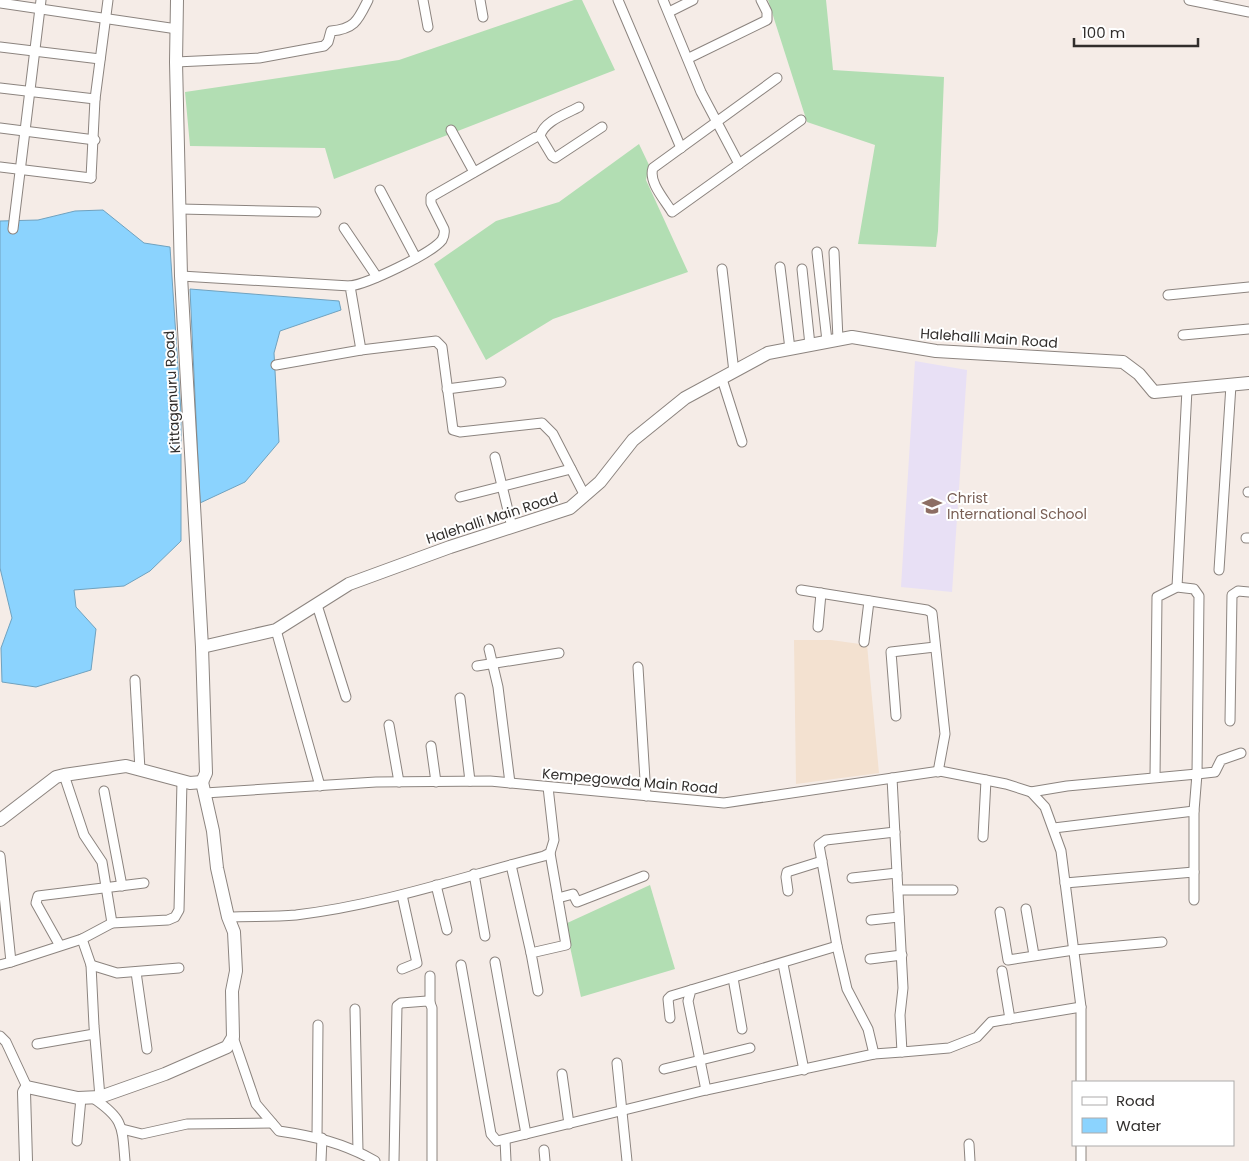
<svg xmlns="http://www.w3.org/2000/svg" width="1249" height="1161" viewBox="0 0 1249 1161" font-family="Poppins,sans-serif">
<rect width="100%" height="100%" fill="#f5ece7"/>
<polygon fill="#f3e1d0" points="794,640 831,640 867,645 879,773 796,784"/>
<polygon fill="#e8e0f5" points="915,361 967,370 952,592 901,587"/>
<g fill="#b2deb3">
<polygon points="574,0 582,0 615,70 334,179 325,148 190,146 185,92 399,60"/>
<polygon points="768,0 826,0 833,70 944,77 938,231 936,247 858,244 875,145 807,122"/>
<polygon points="639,144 649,165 646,180 688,272 553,319 486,360 434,264 496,221 559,202"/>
<polygon points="650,885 675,969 581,997 565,924"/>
</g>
<g fill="#8bd3fe" stroke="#70a2bf">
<polygon points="103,210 144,243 170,247 181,412 181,541 150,571 124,586 74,590 76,607 96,629 91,670 36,687 2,682 1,648 12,618 0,568 0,221 38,220 75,211"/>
<polygon points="190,289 339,301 341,310 280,331 274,353 279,442 245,482 200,503"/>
</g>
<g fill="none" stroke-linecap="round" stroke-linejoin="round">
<defs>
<g id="street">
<polyline points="423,0 428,27"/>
<polyline points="480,0 483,17"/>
<polyline points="618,0 681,148"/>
<path d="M663 0 701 92 739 164 672 212C665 200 648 182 653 168L777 78"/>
<polyline points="1189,0 1249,12"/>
<polyline points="0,3 177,29"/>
<polyline points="669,12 693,0"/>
<polyline points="0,47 100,59"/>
<polyline points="689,58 767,20 767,12 761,0"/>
<path d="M176 62 259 58 324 46 328 42 331 31C355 29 358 20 368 0"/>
<polyline points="0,88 95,99"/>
<polyline points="0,128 95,140"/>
<polyline points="451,130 474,172"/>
<path d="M540 136C544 121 566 114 579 107"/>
<polyline points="739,164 801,120"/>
<polyline points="0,167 91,178"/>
<polyline points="91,178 95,99 108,0"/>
<polyline points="380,190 416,258"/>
<polyline points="180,209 316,212"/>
<polyline points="344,228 377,277"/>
<polyline points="13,229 41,0"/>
<polyline points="817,252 827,341"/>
<polyline points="834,252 838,339"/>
<polyline points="780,267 790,349"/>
<polyline points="722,269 734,372"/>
<polyline points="802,269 810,345"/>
<polyline points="181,276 350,286 361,350"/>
<path d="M350 286C367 284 431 254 442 240 444 236 445 233 444 229L431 203V197L536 137 540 136 552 156 555 158 602 127"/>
<polyline points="1168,295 1249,287"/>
<polyline points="1183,335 1249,329"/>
<polyline points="276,365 361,350 436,341 442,347 453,430 460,432 542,423 553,434 585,496"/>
<polyline points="722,379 742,442"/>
<polyline points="447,389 501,382"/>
<polyline points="495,457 512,527"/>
<polyline points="1248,492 1249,492"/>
<polyline points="460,497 571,469"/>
<polyline points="1246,538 1249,538"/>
<polyline points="1219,570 1231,385"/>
<polyline points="1177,587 1187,389"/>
<polyline points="801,590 927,610 932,613 945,734 938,772"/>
<polyline points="317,605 346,697"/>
<polyline points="818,627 821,593"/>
<polyline points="276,630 320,786"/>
<polyline points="864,642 869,601"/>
<polyline points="489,649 498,687 510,783"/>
<polyline points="477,666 559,653"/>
<polyline points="638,667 646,796"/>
<polyline points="135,680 140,770"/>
<polyline points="460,698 470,781"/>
<polyline points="896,716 891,652 935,647"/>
<polyline points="1230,721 1232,595 1238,591 1249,592"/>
<polyline points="389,725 399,782"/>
<polyline points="431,746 436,782"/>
<polyline points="64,775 84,835 102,862 112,923"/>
<polyline points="1155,777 1157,597 1177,587 1194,589 1199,596 1197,774 1215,772 1221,760 1241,753"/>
<polyline points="892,778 903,988 900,1015 902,1052 949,1048 977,1037 991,1022 1081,1007"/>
<polyline points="104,791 122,886"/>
<polyline points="1031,792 1045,807 1061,851 1081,1007 1081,1082"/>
<polyline points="205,793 376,782 490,781 724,803 940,771 1006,784 1031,792 1067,786 1197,774 1194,811 1194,900"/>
<polyline points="1054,828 1194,811"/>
<polyline points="983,837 986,780"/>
<polyline points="0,856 11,962 0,965"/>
<polyline points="511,865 531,953"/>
<polyline points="474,874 485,936"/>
<polyline points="852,878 897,873"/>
<polyline points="1065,883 1194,872"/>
<polyline points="436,885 447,930"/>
<polyline points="898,890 953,890"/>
<polyline points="788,891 786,877 787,872 822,861"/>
<polyline points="558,898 573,894 577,902 644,876"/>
<polyline points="1026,909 1034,955"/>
<polyline points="1000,912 1008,960 1074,950 1162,942"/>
<path d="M228 917C251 916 274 917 296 915 381 905 462 877 544 856L550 853 554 840 548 787"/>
<polyline points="871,920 899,917"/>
<polyline points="82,939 91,965 94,1026 100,1097"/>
<polyline points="59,944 36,903 38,896 144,883"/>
<polyline points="870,959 902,955"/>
<polyline points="11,962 82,939 112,923 168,920 175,917 179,910 182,781"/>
<polyline points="495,962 526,1134"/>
<polyline points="783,964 804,1070"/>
<polyline points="91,965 117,973 179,968"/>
<polyline points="461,965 491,1134 497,1141 706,1090 874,1054 902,1052"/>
<polyline points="402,969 417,963 402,895"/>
<polyline points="1002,971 1010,1019"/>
<polyline points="136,972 147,1049"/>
<polyline points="430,976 430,1003"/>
<polyline points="733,978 742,1029"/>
<polyline points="538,991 531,953 566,945 550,853"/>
<polyline points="355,1009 358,1151"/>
<polyline points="670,1018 668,999 671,996 691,990"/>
<polyline points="0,1036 6,1042 27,1087"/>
<path d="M233 1037 256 1104 279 1131C313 1136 344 1143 375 1161"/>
<polyline points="37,1044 94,1034"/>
<polyline points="874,1054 868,1029 847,989 837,946 819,845 826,840 895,832"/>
<polyline points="617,1063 627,1161"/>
<polyline points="664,1069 750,1048"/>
<polyline points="562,1074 569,1124"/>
<polyline points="706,1090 688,1001 691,990 837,946"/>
<path d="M93 1098C124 1119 122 1126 125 1161"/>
<polyline points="122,1129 142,1134 187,1124 272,1123"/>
<polyline points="317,1137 318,1025"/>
<polyline points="505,1140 506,1161"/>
<polyline points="77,1141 81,1098"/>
<polyline points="969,1144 970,1161"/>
<polyline points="1081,1145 1081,1161"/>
<polyline points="544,1150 545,1161"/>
<polyline points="321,1161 322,1138"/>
<polyline points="394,1161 397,1006 401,1003 427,1001 430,1003 432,1008 432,1161"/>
</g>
<g id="secondary">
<polyline points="177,0 176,62 181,276 202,647 206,773 202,782"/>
<polyline points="202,647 276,630 349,584 450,547 570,508 600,482 633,440 685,398 768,353 852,337 936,351 1123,362 1139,374 1154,392 1249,383"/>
<polyline points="0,820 56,777 64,775 126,766 190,783 202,782"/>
<polyline points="26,1161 24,1092 27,1087 78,1098 100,1097 165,1074 227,1047 233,1037 232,991 236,971 234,932 228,917 217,868 213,831 202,782"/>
</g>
</defs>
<use href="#street" stroke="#8c847f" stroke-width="11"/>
<use href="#secondary" stroke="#8c847f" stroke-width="14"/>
<use href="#street" stroke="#fff" stroke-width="9"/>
<use href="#secondary" stroke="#fff" stroke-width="12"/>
</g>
<defs>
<symbol id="school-bare" viewBox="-9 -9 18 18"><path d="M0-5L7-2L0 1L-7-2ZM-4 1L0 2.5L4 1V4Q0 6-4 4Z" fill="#8d6e63" stroke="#fff" stroke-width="2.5" paint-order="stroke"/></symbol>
</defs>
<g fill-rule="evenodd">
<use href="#school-bare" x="918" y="492" width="28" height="28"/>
</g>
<g text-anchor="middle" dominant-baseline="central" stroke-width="4" stroke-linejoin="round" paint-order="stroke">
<g font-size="14" fill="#312e2c" stroke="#fff">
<text transform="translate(989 338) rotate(4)">Halehalli Main Road</text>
<text transform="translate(172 392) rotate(-93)">Kittaganuru Road</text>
<text transform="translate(492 518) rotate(-18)">Halehalli Main Road</text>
<text transform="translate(630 781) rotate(5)">Kempegowda Main Road</text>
</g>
<g font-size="14" fill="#785e54" stroke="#fff" text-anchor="start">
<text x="947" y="498">Christ<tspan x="947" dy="16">International School</tspan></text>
</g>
</g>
<rect x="1072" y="1081" width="162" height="65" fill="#ffffff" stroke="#adabab"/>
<rect x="1082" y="1097" width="25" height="8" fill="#ffffff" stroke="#adabab"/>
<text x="1116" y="1106" font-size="15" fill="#312e2c">Road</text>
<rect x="1082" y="1118" width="25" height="15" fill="#8bd3fe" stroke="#adabab"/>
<text x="1116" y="1131" font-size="15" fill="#312e2c">Water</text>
<path d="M1074 38v8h124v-8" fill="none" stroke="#312e2c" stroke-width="2.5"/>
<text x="1082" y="38" font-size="15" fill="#312e2c" stroke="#ffffff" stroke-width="4" paint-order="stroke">100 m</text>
</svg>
